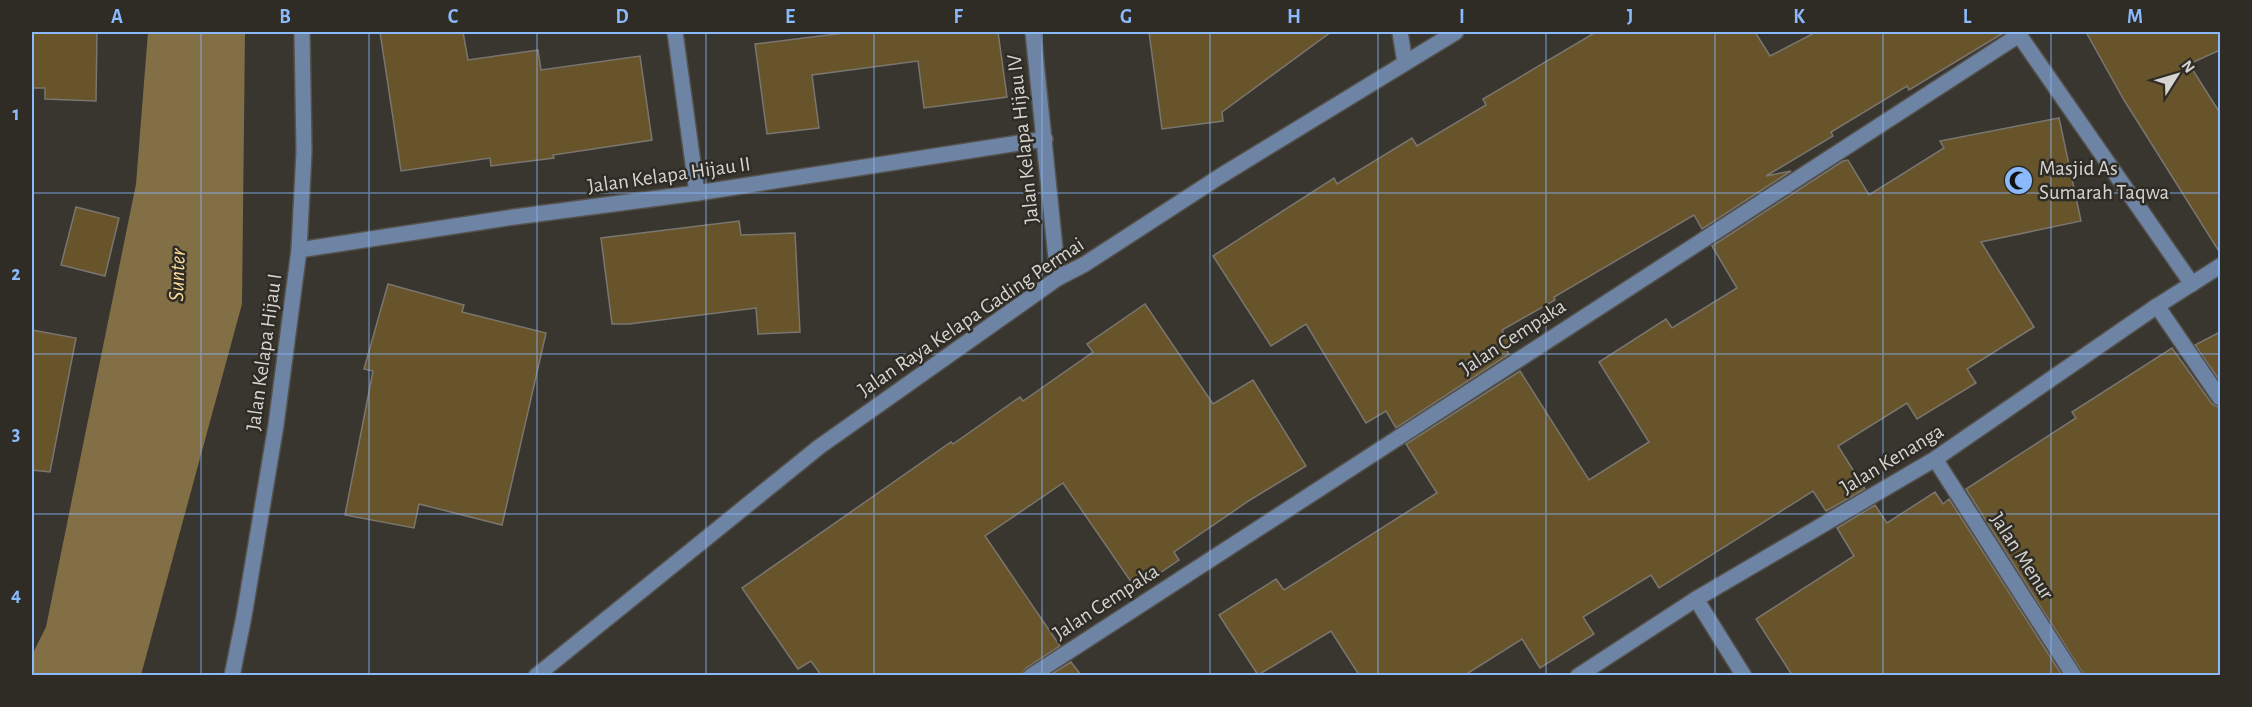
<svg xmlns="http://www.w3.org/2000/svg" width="2252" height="707" viewBox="0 0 2252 707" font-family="'Alegreya Sans',sans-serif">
<rect width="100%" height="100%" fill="#393630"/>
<polygon fill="#836f46" points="148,32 245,32 242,304 141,675 32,675 32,655 46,627 136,184"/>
<g fill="#67542b" stroke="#7a766f" stroke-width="1.5">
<polygon points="32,32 97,32 96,101 45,99 45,88 32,88"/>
<polygon points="380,32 463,32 468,60 538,50 541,70 640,56 652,140 553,155 554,158 491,166 490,158 401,171"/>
<polygon points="852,32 998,32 1007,97 924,108 918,61 812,75 819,128 767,134 755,44"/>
<polygon points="1149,32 1331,32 1222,112 1223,121 1162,129"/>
<polygon points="1596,32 1755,32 1770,56 1816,32 2005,32 1909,90 1907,86 1831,132 1833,136 1766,176 1791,171 1702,229 1694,215 1554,297 1555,300 1502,330 1511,346 1506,349 1509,354 1396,428 1386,411 1366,423 1306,324 1271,346 1213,256 1334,178 1337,184 1412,138 1417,146 1486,105 1483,99"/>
<polygon points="2086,32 2220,32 2220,50 2189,64 2220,113 2220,253 2124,100"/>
<polygon points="2059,118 2081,221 1981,242 2034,327 1967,369 1976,383 1917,419 1907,403 1838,446 1865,489 1826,511 1813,491 1659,588 1651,575 1583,617 1594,634 1540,668 1522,639 1465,675 1359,675 1331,631 1258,675 1219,615 1276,579 1284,590 1437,493 1406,444 1520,371 1589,480 1649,442 1599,362 1666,319 1672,328 1737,288 1712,246 1843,161 1848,160 1869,195 1944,148 1940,141"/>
<polygon points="76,207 119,218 105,276 61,265"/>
<polygon points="739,221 741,235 795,233 800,332 758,334 756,308 629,324 612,324 601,238"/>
<polygon points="388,284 464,305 462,312 546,333 502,525 419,504 414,528 345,515 373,371 364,369"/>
<polygon points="1145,304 1213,404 1253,380 1306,466 1250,500 1174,552 1179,560 1136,589 1063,483 985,536 1060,646 1026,668 1021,675 821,675 811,661 798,669 742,588 951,442 953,444 1020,397 1023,401 1093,352 1087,344"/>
<polygon points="32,330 76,338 50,472 32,470"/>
<polygon points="2220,332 2220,381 2195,345"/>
<polygon points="2172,348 2212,404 2220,408 2220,675 2084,675 1966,489 2076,418 2072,412"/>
<polygon points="1935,492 1943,504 1949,499 2062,675 1792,675 1756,619 1854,556 1837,528 1875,505 1887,523"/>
<polygon points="1071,662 1081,675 1050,675"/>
</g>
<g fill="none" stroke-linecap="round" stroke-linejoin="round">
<defs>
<g id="minor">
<polyline points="675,32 697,193"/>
<polyline points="1033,32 1058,278"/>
<polyline points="1400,32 1405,63"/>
<polyline points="2017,32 2192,284"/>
<polyline points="299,250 514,217 697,193 1045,139"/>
<polyline points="2157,306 2220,398"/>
<polyline points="1935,459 2074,676"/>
<polyline points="1696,599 1744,676"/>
<polyline points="232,676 244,616 276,425 299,250 304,152 302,32"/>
<polyline points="536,676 819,447 1058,278 1085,264 1219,177 1456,32"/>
<polyline points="1031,676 2019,35"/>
<polyline points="1578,676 1696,599 1935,459 2157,306 2220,266"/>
</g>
</defs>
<use href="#minor" stroke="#55524d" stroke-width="18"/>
<use href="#minor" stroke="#6e84a4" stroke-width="15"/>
</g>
<path fill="none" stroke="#8bbafc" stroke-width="1.5" stroke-opacity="0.55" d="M201 32V676M369 32V676M537 32V676M706 32V676M874 32V676M1042 32V676M1210 32V676M1378 32V676M1546 32V676M1715 32V676M1883 32V676M2051 32V676M32 193H2220M32 354H2220M32 514H2220"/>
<defs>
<symbol id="mosque-disc" viewBox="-11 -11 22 22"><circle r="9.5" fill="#8bbafc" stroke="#2f2c26"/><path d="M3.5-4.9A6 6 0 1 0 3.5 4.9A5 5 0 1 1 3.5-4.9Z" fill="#111"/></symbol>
</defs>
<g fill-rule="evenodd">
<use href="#mosque-disc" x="2002" y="164" width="33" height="33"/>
</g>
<g text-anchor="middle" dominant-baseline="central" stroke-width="5" stroke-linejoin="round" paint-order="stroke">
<g font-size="21" fill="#d6d4d0" stroke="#2f2c26">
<text transform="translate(1023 139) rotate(-96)">Jalan Kelapa Hijau IV</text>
<text transform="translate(669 175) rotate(-8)">Jalan Kelapa Hijau II</text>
<text transform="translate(971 317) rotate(-34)">Jalan Raya Kelapa Gading Permai</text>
<text transform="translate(1513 337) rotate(-33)">Jalan Cempaka</text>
<text transform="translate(264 352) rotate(-82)">Jalan Kelapa Hijau I</text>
<text transform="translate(1892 459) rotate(-31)">Jalan Kenanga</text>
<text transform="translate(2022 556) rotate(57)">Jalan Menur</text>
<text transform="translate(1106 602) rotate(-33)">Jalan Cempaka</text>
</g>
<g font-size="21" fill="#d6d4d0" stroke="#2f2c26" text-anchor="start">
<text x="2039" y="168">Masjid As<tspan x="2039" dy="24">Sumarah Taqwa</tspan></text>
</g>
<g font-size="22" font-style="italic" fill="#fddc98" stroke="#2f2c26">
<text transform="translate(177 275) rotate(-88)">Sunter</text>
</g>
</g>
<rect width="2252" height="707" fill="none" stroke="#2f2c26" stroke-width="66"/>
<g transform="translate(2177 75) rotate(53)" stroke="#2f2c26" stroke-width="4.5" paint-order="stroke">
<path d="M0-4.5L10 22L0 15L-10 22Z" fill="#d6d4d0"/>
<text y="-9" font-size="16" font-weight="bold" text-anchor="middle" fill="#d6d4d0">N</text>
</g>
<rect x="33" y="33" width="2186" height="641" fill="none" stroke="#8bbafc" stroke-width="2"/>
<g font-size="20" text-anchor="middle" font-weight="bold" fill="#8bbafc">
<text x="117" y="23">A</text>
<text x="285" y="23">B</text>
<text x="453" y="23">C</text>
<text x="622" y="23">D</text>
<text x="790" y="23">E</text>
<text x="958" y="23">F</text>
<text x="1126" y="23">G</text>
<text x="1294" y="23">H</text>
<text x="1462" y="23">I</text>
<text x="1630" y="23">J</text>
<text x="1799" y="23">K</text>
<text x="1967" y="23">L</text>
<text x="2135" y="23">M</text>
<text x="16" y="120">1</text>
<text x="16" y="280">2</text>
<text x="16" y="440">3</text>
<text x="16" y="601">4</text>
</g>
</svg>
